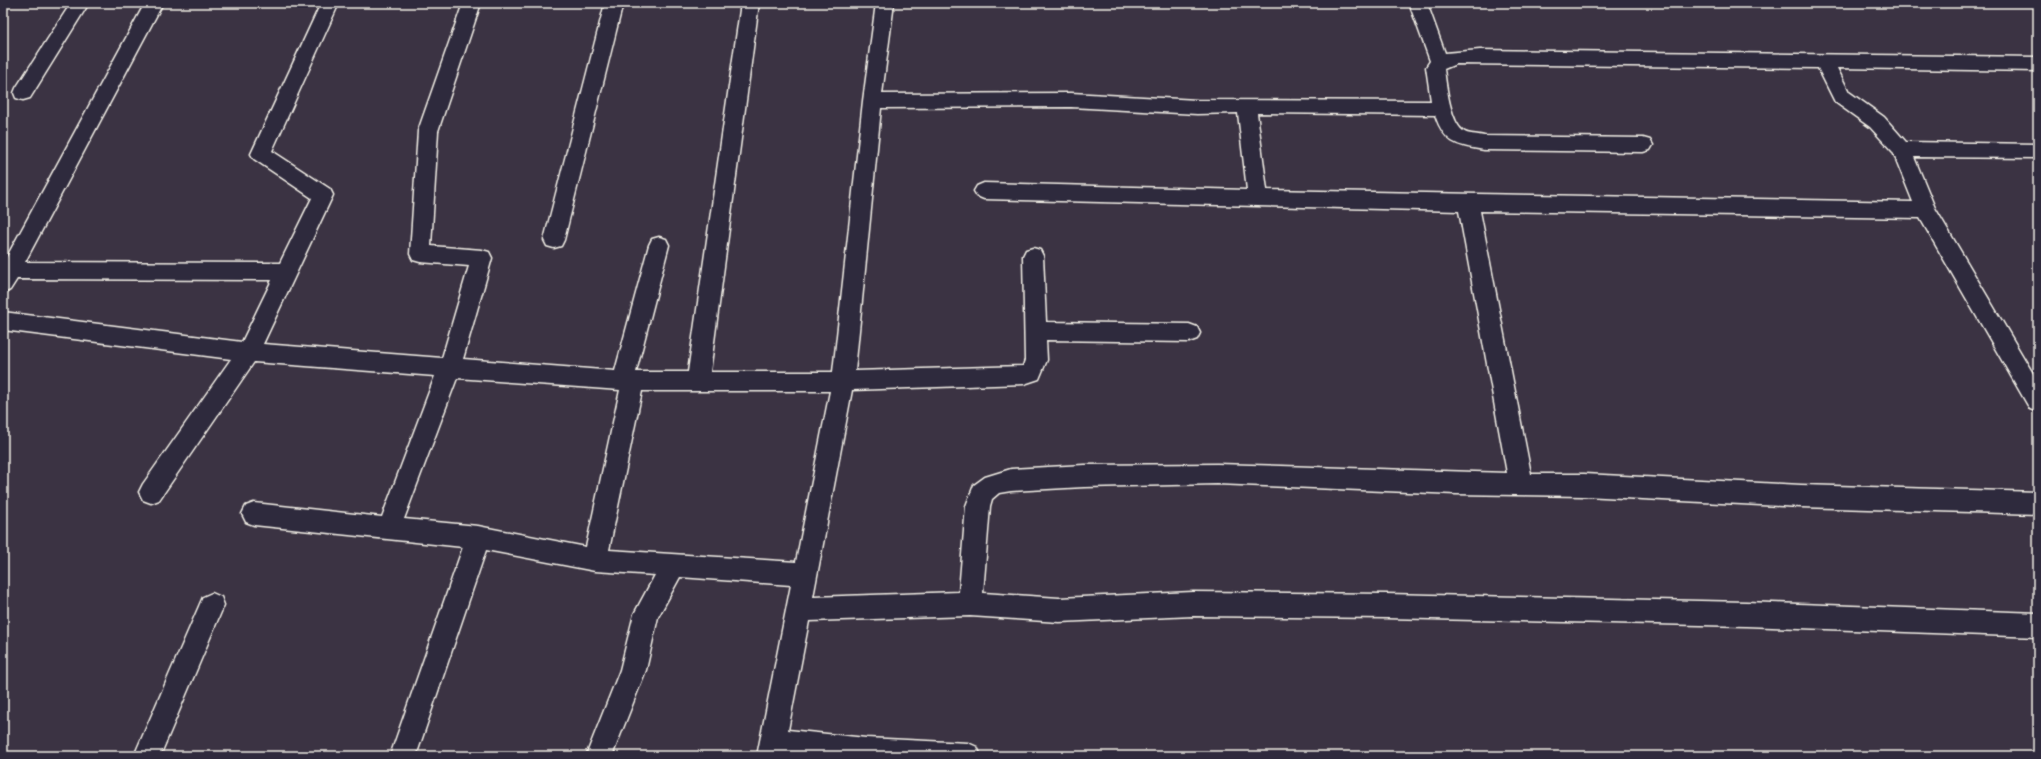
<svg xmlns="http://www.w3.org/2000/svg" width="2041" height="759" viewBox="0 0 2041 759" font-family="'Gochi Hand',sans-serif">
<rect width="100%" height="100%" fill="#3b3343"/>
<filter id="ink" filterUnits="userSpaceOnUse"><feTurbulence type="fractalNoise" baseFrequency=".025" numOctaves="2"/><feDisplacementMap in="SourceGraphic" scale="8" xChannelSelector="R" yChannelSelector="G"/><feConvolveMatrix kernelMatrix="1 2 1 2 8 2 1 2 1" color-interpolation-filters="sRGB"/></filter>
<g filter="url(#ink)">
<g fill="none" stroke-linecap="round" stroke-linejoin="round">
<defs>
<g id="street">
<polygon points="71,3 89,3 30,98 23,100 16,98 14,93 16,88"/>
<path d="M145 3H163L25 262 280 263 312 198 254 159 251 154 321 3H339L272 151 330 189 333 195 263 344 442 358 469 266 420 262 413 260 410 254 418 131 463 3H481L438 131 431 246 482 250 489 252 492 258 463 359 615 371 649 245 652 239 659 237 666 239 669 245 636 372H688L741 3H759L710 372H833L863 101 876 3H894L882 94 1071 93 1197 100 1431 101 1426 67 1430 61 1409 3H1427L1445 53 1480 50 2038 57V71L1837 68 1849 92 1884 117 1906 142 2038 144V158L1914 157 1935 208 2038 382V412L2030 409 1920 218 1480 211 1531 474H1584L1801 485 2038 492V514L1801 507 1584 496 1456 494 1217 484 1084 487 1011 491 999 493 992 499 990 506 983 593 1059 598 1193 592 1386 594 1746 602 2038 613V637L1746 626 1386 618 1193 616 1059 622 970 616 809 621 788 730 866 738 968 743 977 747 981 756H757L791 585 680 577 658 617 646 670 612 756H586L620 670 634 614 655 575 595 571 486 550 416 756H390L463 547 254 525 246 522 242 514 246 506 254 503 382 517 435 376 254 362 159 500 151 503 143 500 139 492 143 484 231 359 3 330V312L242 342 272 280 17 279 10 290 3 293V264ZM1456 64 1818 68 1835 102 1870 127 1893 152 1913 202 1267 190 1257 113 1435 115C1445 144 1456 145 1484 150L1643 152 1650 150 1653 145 1650 140 1643 138 1484 136C1477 134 1468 135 1463 131 1450 121 1446 84 1444 69ZM1071 107 1197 114 1238 113 1247 190 984 183 977 186 974 191 977 196 984 199 1459 211 1507 473 1217 464 1084 465 1011 469 985 477 974 485 966 506 959 592 813 597 852 390 1024 384 1039 379 1047 360 1046 340 1189 342 1197 339 1200 333 1197 327 1189 324 1046 322 1043 256 1040 250 1033 248 1026 250 1023 256 1025 360 1023 366 855 371 881 108ZM457 378 620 390 586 547 478 526 404 519ZM642 391H830L796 562 609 550Z"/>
<polygon points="605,3 623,3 564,240 561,246 554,248 547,246 544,240"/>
<polygon points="212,593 221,597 224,605 160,756 134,756 203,597"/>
</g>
</defs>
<use href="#street" stroke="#f4f1e8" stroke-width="3"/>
<use href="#street" fill="#2f2a3d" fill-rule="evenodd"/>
</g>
</g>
<rect width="2041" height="759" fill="none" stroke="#2f2a3d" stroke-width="16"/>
<rect x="8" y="8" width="2025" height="743" fill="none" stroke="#f4f1e8" stroke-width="1.5" filter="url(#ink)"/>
</svg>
